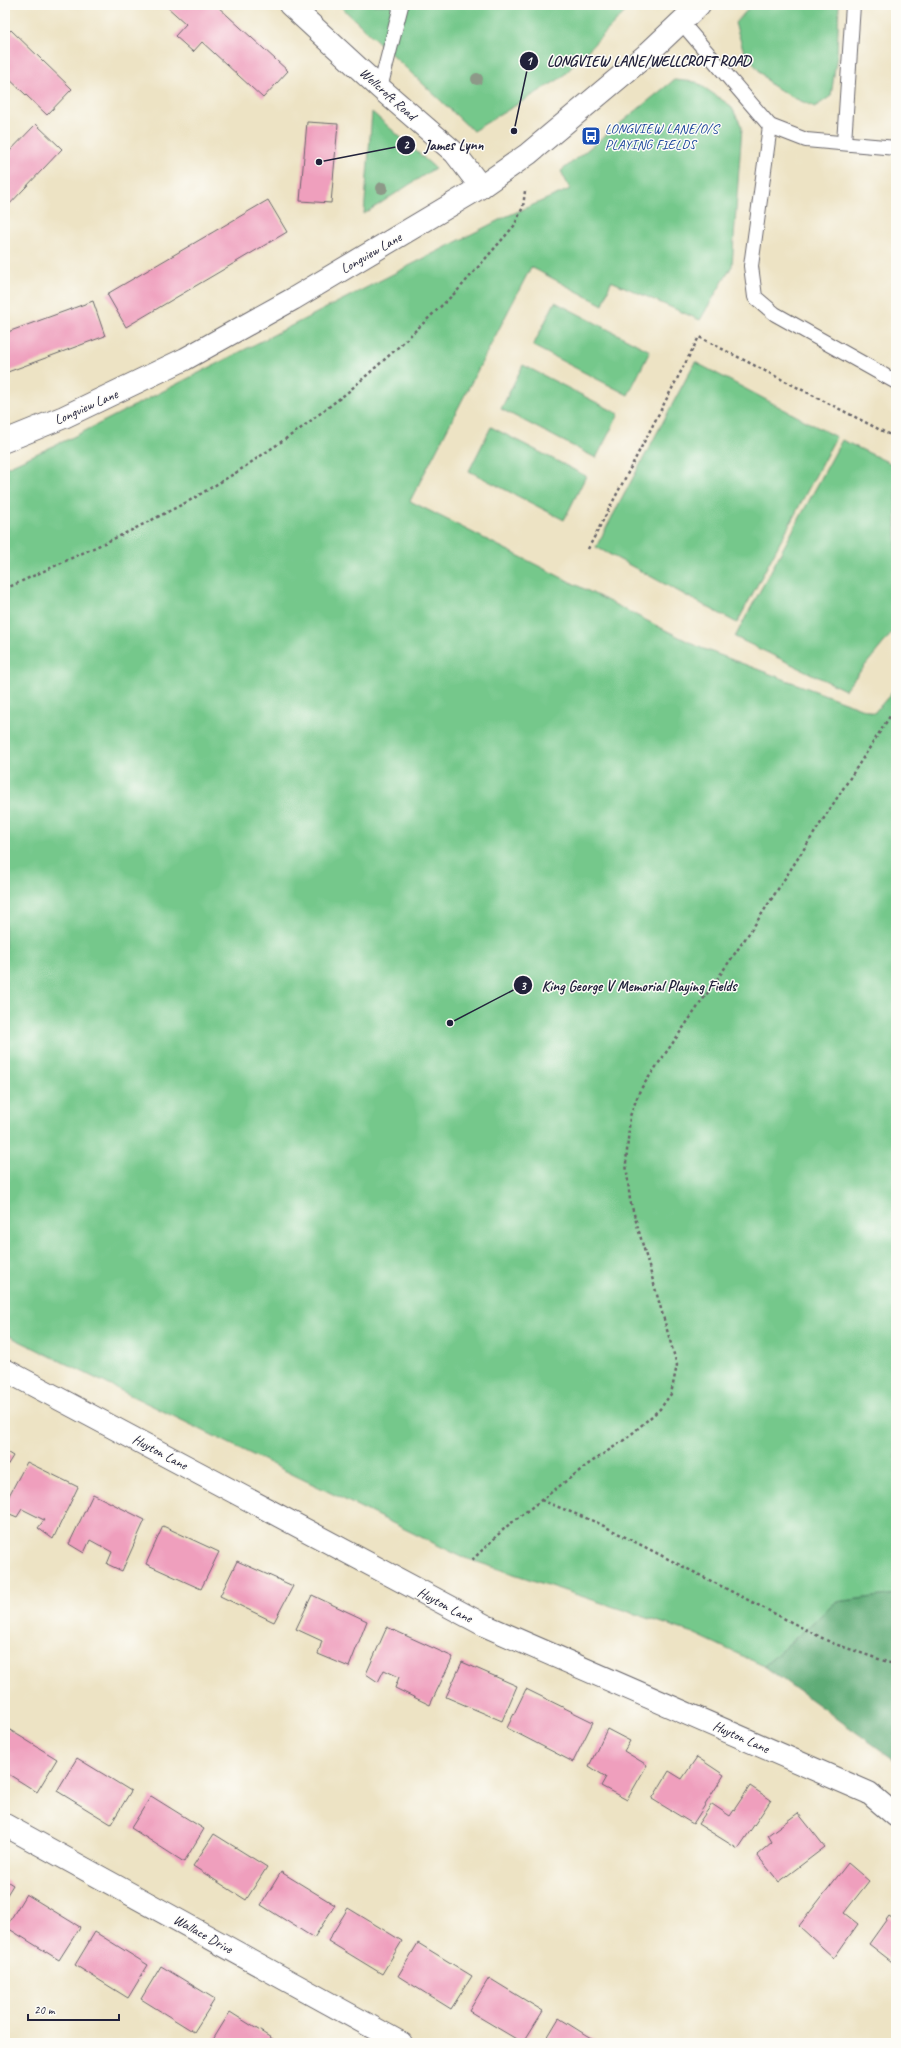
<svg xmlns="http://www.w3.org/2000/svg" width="901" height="2048" viewBox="0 0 901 2048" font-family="Caveat,sans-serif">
<rect width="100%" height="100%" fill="#fdfcf7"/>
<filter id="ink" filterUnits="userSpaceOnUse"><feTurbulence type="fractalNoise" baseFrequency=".025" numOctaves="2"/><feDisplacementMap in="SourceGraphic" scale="8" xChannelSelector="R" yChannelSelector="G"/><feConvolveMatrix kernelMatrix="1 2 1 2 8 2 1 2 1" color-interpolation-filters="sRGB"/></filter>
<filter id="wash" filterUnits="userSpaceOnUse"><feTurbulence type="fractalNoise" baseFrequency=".012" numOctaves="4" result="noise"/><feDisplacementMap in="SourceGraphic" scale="16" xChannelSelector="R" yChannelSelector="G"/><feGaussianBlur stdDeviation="0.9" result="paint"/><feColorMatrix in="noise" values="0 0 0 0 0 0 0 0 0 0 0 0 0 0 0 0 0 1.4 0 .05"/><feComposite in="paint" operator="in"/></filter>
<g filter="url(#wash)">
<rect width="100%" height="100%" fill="#ede3c4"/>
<g fill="#74c88b" stroke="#4b7563">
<polygon points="339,5 632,5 561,78 473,131"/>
<polygon points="752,5 839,5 837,54 831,96 815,107 794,98 771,85 744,52 735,23"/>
<polygon points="674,80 696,82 731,106 742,127 732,266 700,320 611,281 603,305 531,267 410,501 701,648 874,713 896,688 896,1594 836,1602 764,1666 693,1633 462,1557 5,1334 5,468 71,438 505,217 570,189 561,171"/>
<polygon points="372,112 435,168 364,214"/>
<polygon points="555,302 650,351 628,395 533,346"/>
<polygon points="695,362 836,437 737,623 596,547"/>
<polygon points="523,365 619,414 596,458 501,409"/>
<polygon points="491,427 586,476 564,520 469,471"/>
<polygon points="842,440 896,466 896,628 845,690 735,637"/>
</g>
<polygon fill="#5fac77" stroke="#406759" points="896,1594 896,1761 764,1666 836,1602"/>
<g id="blocks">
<g fill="#ef9fbd">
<polygon points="165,5 216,5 288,71 263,98 202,42 193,52 175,36 186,24"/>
<polygon points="11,30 72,89 47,115 5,75 5,35"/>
<polygon points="307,122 338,124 331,203 300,201"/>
<polygon points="36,124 62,149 5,209 5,156"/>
<polygon points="268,200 287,232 126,327 107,294"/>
<polygon points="93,301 105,336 5,373 5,333"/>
<polygon points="5,1451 13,1456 5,1469"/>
<polygon points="27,1462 78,1487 53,1539 38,1528 44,1520 22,1509 17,1517 5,1512 5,1503"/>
<polygon points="93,1494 145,1520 122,1571 107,1564 112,1552 90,1540 84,1553 69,1544"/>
<polygon points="163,1526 219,1552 201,1589 146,1564"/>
<polygon points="237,1561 293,1586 274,1622 220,1596"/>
<polygon points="312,1595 367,1621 349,1667 318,1654 322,1641 296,1629"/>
<polygon points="387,1627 453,1657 430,1705 395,1688 399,1677 384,1670 378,1682 366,1674"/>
<polygon points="462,1662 517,1686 502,1721 446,1697"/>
<polygon points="526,1689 593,1722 573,1762 507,1728"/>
<polygon points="5,1727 57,1759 37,1792 5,1772"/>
<polygon points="607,1729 630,1741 624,1751 647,1765 627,1800 601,1786 606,1777 589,1766"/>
<polygon points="697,1757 724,1775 693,1824 652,1799 669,1771 682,1779"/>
<polygon points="77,1758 131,1791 111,1824 57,1791"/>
<polygon points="750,1786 771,1800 738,1849 698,1824 712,1804 730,1816"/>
<polygon points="151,1796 204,1829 184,1862 131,1828"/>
<polygon points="798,1813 825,1847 779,1882 757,1855 772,1842 768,1835"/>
<polygon points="214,1834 267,1867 246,1900 193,1866"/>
<polygon points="848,1863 869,1881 844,1913 858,1924 834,1958 799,1926"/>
<polygon points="281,1872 335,1905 314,1938 261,1905"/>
<polygon points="5,1880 13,1885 5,1898"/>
<polygon points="26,1894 80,1927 59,1960 6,1927"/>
<polygon points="348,1908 402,1941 382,1974 328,1941"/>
<polygon points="889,1916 896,1921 896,1965 869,1944"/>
<polygon points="95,1932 148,1965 128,1998 75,1965"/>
<polygon points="418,1943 472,1976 451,2009 398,1976"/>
<polygon points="161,1966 215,1999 194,2032 141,1999"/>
<polygon points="489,1978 543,2011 523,2043 469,2011"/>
<polygon points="230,2012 257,2029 279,2043 211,2043"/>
<polygon points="559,2018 586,2035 600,2043 544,2043"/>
</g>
</g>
</g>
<g filter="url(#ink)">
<use href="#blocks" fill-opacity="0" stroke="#69666b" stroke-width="1"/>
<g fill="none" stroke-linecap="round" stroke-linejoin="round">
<defs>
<g id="lane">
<polyline points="682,23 770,126 806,140 896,148"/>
<polyline points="380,88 401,6 398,5"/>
<polyline points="770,126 751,266 755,297 775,314 896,382"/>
<polyline points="844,143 853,5"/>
</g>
<g id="street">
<polyline points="290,5 380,88 455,153 481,187"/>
<polyline points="5,441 64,417 185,359 293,299 481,187 528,154 645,56 699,5"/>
<polyline points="5,1825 401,2043"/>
</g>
<polyline id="secondary" points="5,1370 486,1626 869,1793 896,1816"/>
</defs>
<use href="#lane" stroke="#69666b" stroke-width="16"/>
<use href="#street" stroke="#69666b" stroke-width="24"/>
<use href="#secondary" stroke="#69666b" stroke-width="24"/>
<g stroke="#69666b" stroke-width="2.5" stroke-dasharray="3 3" stroke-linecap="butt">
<polyline points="588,549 699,337 896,438"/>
<polyline points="5,589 128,532 189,501 237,472 300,429 348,392 393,352 458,290 514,226 523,207 525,191"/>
<polyline points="541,1500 598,1523 832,1643 896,1665"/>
<polyline points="472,1560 506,1527 587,1465 627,1438 660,1409 671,1394 677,1365 630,1200 626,1163 630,1116 640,1090 754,926 896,707"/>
</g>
<use href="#lane" stroke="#fff" stroke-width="14"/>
<use href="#street" stroke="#fff" stroke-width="22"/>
<use href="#secondary" stroke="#fff" stroke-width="22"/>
</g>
<g fill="#8d9988">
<circle cx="477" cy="79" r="6"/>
<circle cx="382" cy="188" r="6"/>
</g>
</g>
<defs>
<symbol id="bus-square" viewBox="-11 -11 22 22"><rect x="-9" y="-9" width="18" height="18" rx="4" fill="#1a4fb4" stroke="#fdfcf7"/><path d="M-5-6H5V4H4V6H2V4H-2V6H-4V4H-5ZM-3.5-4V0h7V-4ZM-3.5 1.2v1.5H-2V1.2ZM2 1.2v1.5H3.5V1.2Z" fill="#fff"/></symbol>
</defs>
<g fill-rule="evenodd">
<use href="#bus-square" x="580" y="125" width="22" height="22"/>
</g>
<g text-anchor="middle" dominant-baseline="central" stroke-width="3" stroke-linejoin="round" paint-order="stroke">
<g font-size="14" fill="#22223b" stroke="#fdfcf7">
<text transform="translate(388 94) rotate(42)">Wellcroft Road</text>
<text transform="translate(371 253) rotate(-30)">Longview Lane</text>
<text transform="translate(86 407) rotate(-24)">Longview Lane</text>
<text transform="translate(160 1452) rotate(28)">Huyton Lane</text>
<text transform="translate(445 1605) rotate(28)">Huyton Lane</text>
<text transform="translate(741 1737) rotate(24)">Huyton Lane</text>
<text transform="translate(203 1934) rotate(29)">Wallace Drive</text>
</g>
<g font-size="14" fill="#164399" stroke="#fdfcf7" text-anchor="start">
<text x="605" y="128">LONGVIEW LANE/O/S<tspan x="605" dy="16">PLAYING FIELDS</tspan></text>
</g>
</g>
<path fill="none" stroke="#22223b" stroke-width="1.5" d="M514 131L529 61M319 162L406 145M450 1023L523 985"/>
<g fill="#22223b" stroke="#fdfcf7" stroke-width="1.5">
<circle cx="514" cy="131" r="4"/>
<circle cx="319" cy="162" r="4"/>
<circle cx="450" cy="1023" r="4"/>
<circle cx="529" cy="61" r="10"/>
<circle cx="406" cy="145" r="10"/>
<circle cx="523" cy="985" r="10"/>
</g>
<g font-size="12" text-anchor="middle" font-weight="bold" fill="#fff">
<text x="529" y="65">1</text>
<text x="406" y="149">2</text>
<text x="523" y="990">3</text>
</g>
<g font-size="15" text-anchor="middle" font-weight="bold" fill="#22223b" stroke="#fdfcf7" stroke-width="3" stroke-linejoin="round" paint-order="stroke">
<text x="649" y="66">LONGVIEW LANE/WELLCROFT ROAD</text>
<text x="454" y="150">James Lynn</text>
<text x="639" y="991">King George V Memorial Playing Fields</text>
</g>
<rect width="901" height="2048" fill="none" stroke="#fdfcf7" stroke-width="20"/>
<path d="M28 2014v6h91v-6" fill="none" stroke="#22223b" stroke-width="2"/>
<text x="34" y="2014" font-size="12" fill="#22223b" stroke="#fdfcf7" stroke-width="3" paint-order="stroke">20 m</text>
</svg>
